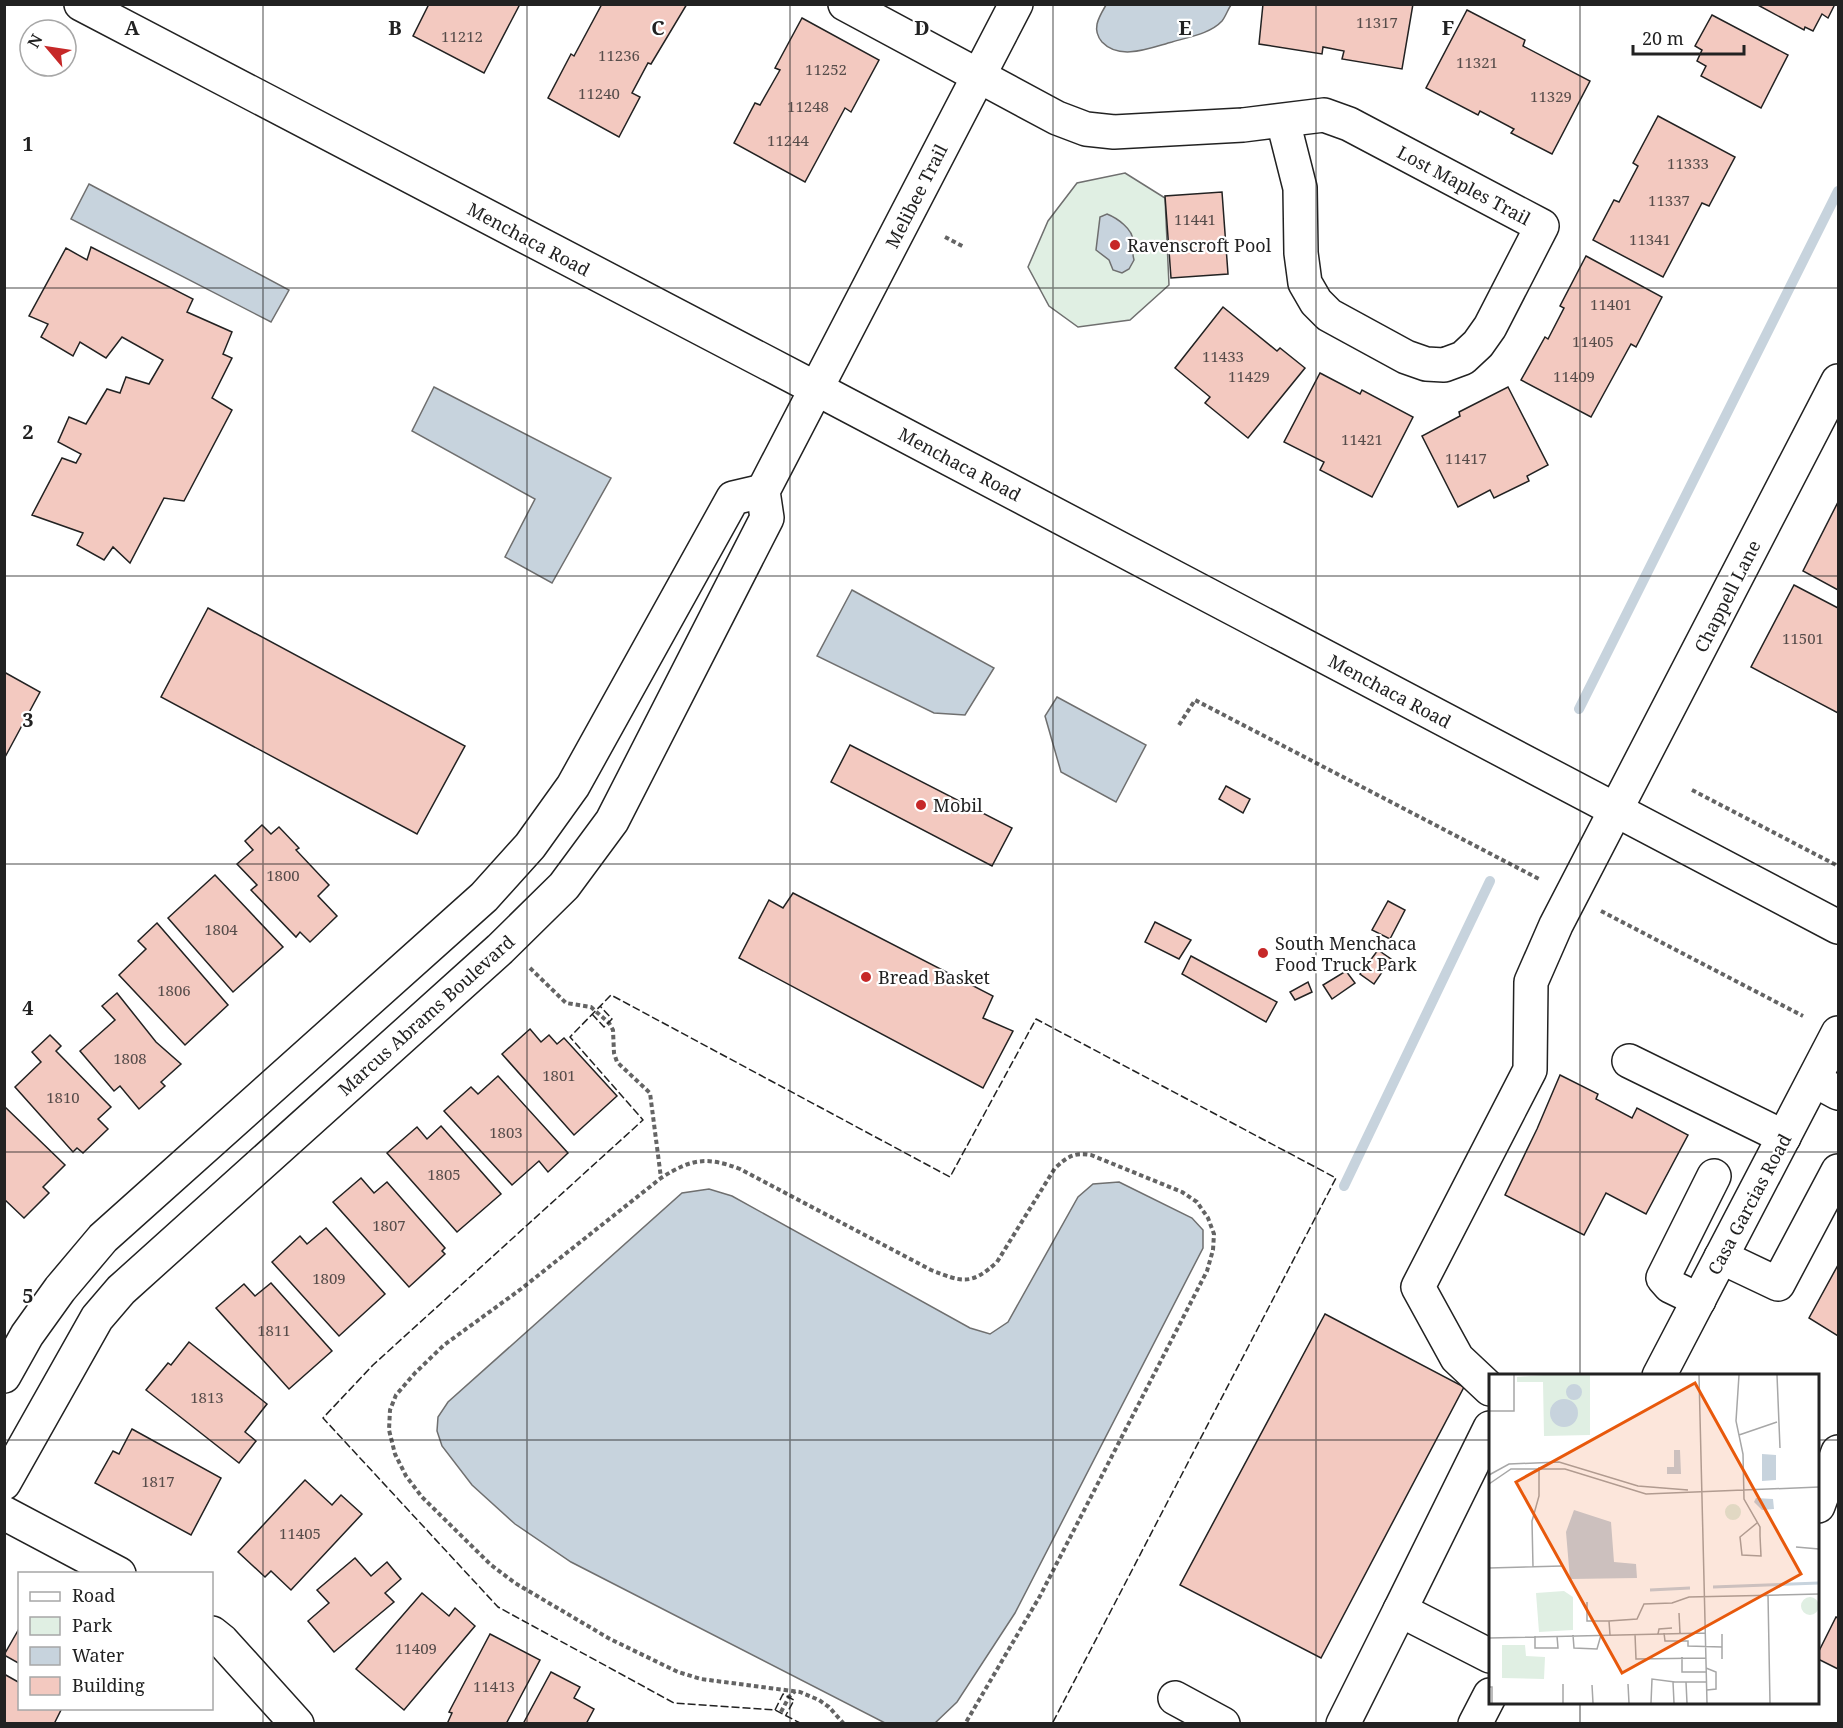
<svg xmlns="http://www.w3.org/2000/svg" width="1843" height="1728" viewBox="0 0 1843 1728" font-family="'Noto Serif',serif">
<rect width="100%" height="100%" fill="#fff"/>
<polygon fill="#e0efe3" stroke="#6f6f6f" stroke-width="1.5" points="1125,173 1165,198 1169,285 1130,320 1078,327 1049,306 1028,267 1048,221 1077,183"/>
<g fill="#c7d3dd" stroke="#6f6f6f" stroke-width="1.5">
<path d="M1106 5V4L1231 5C1228 9 1226 16 1222 21 1210 34 1188 37 1172 42 1150 48 1120 61 1102 42 1091 29 1099 17 1106 5Z"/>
<polygon points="89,184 289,290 271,322 71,219"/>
<path d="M1107 214C1117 218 1133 229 1133 241 1132 249 1132 252 1134 260L1129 269 1122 273 1113 270 1109 260 1096 250 1100 217Z"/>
<polygon points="434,387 611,478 552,583 505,557 535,499 412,431"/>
<polygon points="852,590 994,668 965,715 934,713 817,656"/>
<polygon points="1057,697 1146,745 1116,802 1061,772 1045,716"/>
<polygon points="1119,1182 1192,1218 1203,1230 1203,1248 1015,1613 957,1702 935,1723 885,1723 571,1562 515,1524 472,1485 442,1446 437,1431 438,1417 448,1402 682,1193 709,1189 732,1196 970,1328 990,1334 1008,1322 1078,1197 1093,1184"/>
</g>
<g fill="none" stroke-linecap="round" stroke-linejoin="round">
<g stroke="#c7d3dd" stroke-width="10">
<polyline points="1579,709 1838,191"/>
<polyline points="1344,1186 1490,881"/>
</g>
</g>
<g fill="#f3c9c0" stroke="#222" stroke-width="1.5">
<polygon points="429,4 520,4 484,73 413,36"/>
<polygon points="602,4 687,4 651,64 648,63 632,93 640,97 619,137 548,98 571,54 574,56"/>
<polygon points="1263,4 1413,4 1402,69 1342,59 1344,51 1323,47 1322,54 1259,44"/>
<polygon points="1756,4 1835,4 1828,18 1822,14 1813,31 1805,27 1804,30"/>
<polygon points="1467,10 1525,40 1523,46 1590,81 1552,154 1511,133 1514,129 1480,111 1478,115 1426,88"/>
<polygon points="1712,15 1788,55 1761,108 1701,76 1706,66 1697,61 1702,50 1695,46"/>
<polygon points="802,18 879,60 851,112 845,108 805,182 734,143 755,103 760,105 780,70 775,68"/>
<polygon points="1658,116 1735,157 1709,206 1702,203 1663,277 1593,240 1614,200 1619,202 1638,166 1633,163"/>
<polygon points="1222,192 1228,274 1171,278 1165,196"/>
<polygon points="91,247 193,299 187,312 232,332 223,354 232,358 212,398 232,410 184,501 164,498 130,563 113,547 104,560 77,545 83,533 32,515 62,458 76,463 81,454 58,442 69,417 86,424 107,389 120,393 126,377 149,384 163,360 122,337 106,358 80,342 73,356 41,337 48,324 29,316 66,248 87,260"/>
<polygon points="1586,256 1662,297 1636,347 1631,344 1591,417 1521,380 1545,337 1548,339 1564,308 1560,306"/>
<polygon points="1223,307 1277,351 1280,348 1305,368 1248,438 1205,403 1210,397 1175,368"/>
<polygon points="1320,373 1360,394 1362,390 1413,417 1372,497 1320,470 1324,462 1284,442"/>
<polygon points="1508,387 1548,465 1527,476 1529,481 1494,498 1490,490 1458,507 1422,436 1460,416 1459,412"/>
<polygon points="1838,502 1838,590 1803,571"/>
<polygon points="1794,585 1838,608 1838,713 1751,667"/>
<polygon points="208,608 465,746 417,834 161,697"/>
<polygon points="4,672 40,692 4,759"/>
<polygon points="850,745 1012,828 992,866 831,782"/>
<polygon points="1226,786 1250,799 1243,813 1219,799"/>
<polygon points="262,825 271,834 279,827 299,848 296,850 329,885 318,896 337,916 310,942 300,932 296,937 251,890 257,885 237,864 253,850 245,841"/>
<polygon points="215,875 283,947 233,992 168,918"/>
<polygon points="793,893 993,996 983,1018 1013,1031 983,1088 739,958 769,900 783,908"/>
<polygon points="1388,901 1405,910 1390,939 1372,930"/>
<polygon points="1155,922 1191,940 1179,959 1145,942"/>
<polygon points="157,923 228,1005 185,1045 119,975 146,949 138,941"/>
<polygon points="1378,950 1391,959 1374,984 1360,974"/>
<polygon points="1191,956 1277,1002 1266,1022 1182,974"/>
<polygon points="1346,971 1355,983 1332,999 1323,985"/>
<polygon points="1308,982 1312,992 1295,1000 1290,992"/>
<polygon points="117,993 156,1042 181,1064 161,1082 165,1086 139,1109 120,1086 114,1091 80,1051 115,1020 102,1006"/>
<polygon points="530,1029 541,1042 549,1035 557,1044 564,1038 617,1096 574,1135 502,1054"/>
<polygon points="50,1035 61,1046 56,1051 111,1107 98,1119 108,1129 83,1153 77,1148 73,1152 15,1087 41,1062 32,1052"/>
<polygon points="1560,1075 1598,1094 1596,1099 1632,1118 1637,1108 1688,1135 1646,1214 1606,1193 1584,1235 1505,1195 1537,1129"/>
<polygon points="498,1076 568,1153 548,1172 539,1161 512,1185 444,1111 471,1087 478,1094"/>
<polygon points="4,1106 65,1165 43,1187 49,1193 24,1218 4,1199"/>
<polygon points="441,1126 501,1194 457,1232 387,1153 417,1127 427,1139"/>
<polygon points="361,1178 374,1193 387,1182 445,1248 442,1251 445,1254 409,1287 333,1202"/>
<polygon points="326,1228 385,1294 339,1336 272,1262 300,1236 307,1244"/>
<polygon points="1838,1265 1838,1336 1809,1318"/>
<polygon points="271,1283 332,1351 289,1389 216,1308 244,1284 255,1296"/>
<polygon points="1325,1314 1464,1387 1321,1658 1180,1585"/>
<polygon points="189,1342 267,1404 245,1432 256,1441 239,1463 146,1390 168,1363 171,1365"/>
<polygon points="132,1429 221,1478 191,1535 95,1483 113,1451 119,1454"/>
<polygon points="305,1480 332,1505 341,1495 362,1514 291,1590 271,1571 265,1577 238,1552"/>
<polygon points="355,1558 371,1576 387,1562 401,1579 385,1593 394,1602 334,1652 308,1621 329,1603 317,1590"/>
<polygon points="422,1593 449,1616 455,1608 475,1626 404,1710 356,1669"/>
<polygon points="1836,1617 1838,1618 1838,1669 1818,1659 1818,1653"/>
<polygon points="20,1627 20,1664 4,1655"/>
<polygon points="490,1634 540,1660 506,1724 447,1724 452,1713 449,1712"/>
<polygon points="551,1672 580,1687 574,1698 594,1709 586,1724 523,1724"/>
<polygon points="4,1674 20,1683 20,1708 62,1708 54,1724 4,1724"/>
</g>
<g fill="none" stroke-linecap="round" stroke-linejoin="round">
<defs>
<g id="minor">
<polyline points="845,4 1057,118 1086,129 1114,132 1243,125 1324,115 1349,124 1542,226 1490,327 1478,344 1463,358 1444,365 1426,364 1406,357 1329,315 1316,302 1305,283 1301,253 1300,188 1283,121"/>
<polyline points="1629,1061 1784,1137"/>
<polyline points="1814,1080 1838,1093"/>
<polyline points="1721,1257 1778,1284 1838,1171"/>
<polyline points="1699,1300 1670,1286 1663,1278 1714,1176"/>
<polyline points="4,1376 27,1335 60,1289 103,1238 484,897 530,846 573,786 733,498 763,491"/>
<polyline points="1659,1376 1838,1033"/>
<polyline points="1490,1389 1457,1358 1418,1287 1530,1070 1531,982 1556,925 1838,381"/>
<polyline points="1490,1428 1400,1610 1490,1656"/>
<polyline points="4,1483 97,1318 121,1290 500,949 564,886 612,821 767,518 763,491 1016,4"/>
<polyline points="1818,1506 1838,1452"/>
<polyline points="4,1513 119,1574"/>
<polyline points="212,1633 222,1641 297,1724"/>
<polyline points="1175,1698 1223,1724"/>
<polyline points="1343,1724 1400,1610"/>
<polyline points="1475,1724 1490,1695"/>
</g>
<polyline id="major" points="81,4 817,389 1838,927"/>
</defs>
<use href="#minor" stroke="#222" stroke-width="36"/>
<use href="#major" stroke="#222" stroke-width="36"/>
<g stroke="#646464" stroke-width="4" stroke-dasharray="4.5 3" stroke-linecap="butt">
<polyline points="945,237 964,247"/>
<polyline points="1179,725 1195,700 1541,880"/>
<polyline points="1692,790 1838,866"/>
<polyline points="1601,911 1803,1016"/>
<polyline points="530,968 566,1003 591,1007 609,1023 613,1030 614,1053 617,1062 650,1093 661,1178"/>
<polyline points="781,1712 789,1697 795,1691"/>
<path d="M844 1724 829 1707 819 1700 800 1692 701 1679 678 1672 610 1639 515 1583 491 1565 422 1497 406 1476 395 1454 389 1430 390 1410 396 1395 415 1373 444 1345 521 1289 661 1178C691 1159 706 1156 740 1169L931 1270C962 1282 971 1286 997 1262L1055 1168C1067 1157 1074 1152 1091 1155L1182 1192 1197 1202 1208 1218 1214 1234 1213 1250 1207 1271 1040 1596 965 1724"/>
</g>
<use href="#minor" stroke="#fff" stroke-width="33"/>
<use href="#major" stroke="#fff" stroke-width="33"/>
<g stroke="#222" stroke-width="1.5" stroke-dasharray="8 3" stroke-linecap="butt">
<polyline points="592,1014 604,1027 612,1019 600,1006"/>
<polyline points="775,1710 783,1694 794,1700 786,1715"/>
<polyline points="802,1724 775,1710 674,1703 498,1607 323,1418 373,1365 643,1120 570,1037 611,995 950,1177 1036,1019 1336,1178 1052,1724"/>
</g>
</g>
<path fill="none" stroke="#222" stroke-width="1.5" stroke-opacity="0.55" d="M263 4V1724M527 4V1724M790 4V1724M1053 4V1724M1316 4V1724M1580 4V1376M4 288H1838M4 576H1838M4 864H1838M4 1152H1838M4 1440H1490M1818 1440H1838M1580 1702V1724"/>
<g fill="#c62828" stroke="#fff" stroke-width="2">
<circle cx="1115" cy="245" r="6"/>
<circle cx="921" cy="805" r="6"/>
<circle cx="1263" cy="953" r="6"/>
<circle cx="866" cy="977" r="6"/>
</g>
<g text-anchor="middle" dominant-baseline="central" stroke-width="4.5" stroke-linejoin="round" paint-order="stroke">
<g font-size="15" fill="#564c4a">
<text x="1377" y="22">11317</text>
<text x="462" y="36">11212</text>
<text x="619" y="55">11236</text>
<text x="1477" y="62">11321</text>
<text x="826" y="69">11252</text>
<text x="599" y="93">11240</text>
<text x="1551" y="96">11329</text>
<text x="808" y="106">11248</text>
<text x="788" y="140">11244</text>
<text x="1688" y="163">11333</text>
<text x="1669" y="200">11337</text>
<text x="1195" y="219">11441</text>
<text x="1650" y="239">11341</text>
<text x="1611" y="304">11401</text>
<text x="1593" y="341">11405</text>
<text x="1223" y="356">11433</text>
<text x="1249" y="376">11429</text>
<text x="1574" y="376">11409</text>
<text x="1362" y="439">11421</text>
<text x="1466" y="458">11417</text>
<text x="1803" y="638">11501</text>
<text x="283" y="875">1800</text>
<text x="221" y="929">1804</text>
<text x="174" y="990">1806</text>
<text x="130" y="1058">1808</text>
<text x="559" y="1075">1801</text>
<text x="63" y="1097">1810</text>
<text x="506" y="1132">1803</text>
<text x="444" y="1174">1805</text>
<text x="389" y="1225">1807</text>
<text x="329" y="1278">1809</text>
<text x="274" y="1330">1811</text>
<text x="207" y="1397">1813</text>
<text x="158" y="1481">1817</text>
<text x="300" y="1533">11405</text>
<text x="416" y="1648">11409</text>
<text x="494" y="1686">11413</text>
</g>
<g font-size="18" fill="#222" stroke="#fff">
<text transform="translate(1464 185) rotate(28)">Lost Maples Trail</text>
<text transform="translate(916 196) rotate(-63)">Melibee Trail</text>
<text transform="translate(529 239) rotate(28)">Menchaca Road</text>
<text transform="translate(960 464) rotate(28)">Menchaca Road</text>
<text transform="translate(1727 596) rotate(-63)">Chappell Lane</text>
<text transform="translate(1390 691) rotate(28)">Menchaca Road</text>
<text transform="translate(426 1015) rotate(-42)">Marcus Abrams Boulevard</text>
<text transform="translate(1749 1204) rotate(-62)">Casa Garcias Road</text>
</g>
<g font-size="18" fill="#222" stroke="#fff" text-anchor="start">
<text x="1127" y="245">Ravenscroft Pool</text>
<text x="933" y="805">Mobil</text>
<text x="1275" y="943">South Menchaca<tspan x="1275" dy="21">Food Truck Park</tspan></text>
<text x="878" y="977">Bread Basket</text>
</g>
</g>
<g transform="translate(1489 1374)">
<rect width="330" height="330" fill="#fff"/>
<path d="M55 1H101V61L55 62 54 8H28V3ZM236 138a8 8 0 1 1 16 0a8 8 0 1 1-16 0ZM75 217 84 223V256L50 258 47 219ZM312 232a9 9 0 1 1 18 0a9 9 0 1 1-18 0ZM13 271H36L37 282 56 283 55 305 13 304Z" fill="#e0efe3"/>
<path d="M77 18a8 8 0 1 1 16 0a8 8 0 1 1-16 0ZM61 39a14 14 0 1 1 28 0a14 14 0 1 1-28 0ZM185 76H191L192 100H178V93H185ZM273 80 287 81V106L273 107ZM267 124 284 125 285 135 273 136 265 128ZM85 136 122 148 125 188 147 190 148 204 81 205 77 158Z" fill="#c7d3dd"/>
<path fill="none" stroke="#c7d3dd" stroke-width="3" d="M224 213 330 209M161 216 201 214"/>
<path fill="none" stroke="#a7a7a7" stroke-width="1.5" d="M210 1 218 329M250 1 247 47 254 80 255 125 271 153V162L272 182 253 181 251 163 268 149M288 1 291 74M0 37H25V1M250 61 288 48M0 101 20 90 70 88 149 112 199 116M0 110 22 95H76L157 120 330 113M307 173 330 175M44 193 43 147 50 122V93M0 194 73 192M279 221 281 329M98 228V247H120M190 239 191 259M175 259 176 267H199V272L233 273M146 260 147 285 217 284M169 260 170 255 183 254M233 260V285M84 261 85 274 108 275 112 261M121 261 120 247 148 245 155 230 183 229 200 223 330 220M46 262V274H69L68 262M0 264 216 259M193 283V298H217M217 294 227 298V315L218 316M197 308 198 329M74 310V329M139 310 140 329M103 311 104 329M0 313H3V329M162 329 163 305 186 308M185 329 184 308H217"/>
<path fill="#e8590c" fill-opacity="0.15" stroke="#e8590c" stroke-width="3" d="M206 9 312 200 133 299 27 108Z"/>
<rect width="330" height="330" fill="none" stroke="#222" stroke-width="3"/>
</g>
<g font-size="20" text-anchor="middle" font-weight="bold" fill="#222" stroke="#fff" stroke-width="4.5" stroke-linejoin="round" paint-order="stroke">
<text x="132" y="35">A</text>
<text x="395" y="35">B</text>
<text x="658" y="35">C</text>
<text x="922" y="35">D</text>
<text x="1185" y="35">E</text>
<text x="1448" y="35">F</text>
<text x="28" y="151">1</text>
<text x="28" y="439">2</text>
<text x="28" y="727">3</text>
<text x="28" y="1015">4</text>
<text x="28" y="1303">5</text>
</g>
<rect width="1843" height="1728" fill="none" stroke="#222222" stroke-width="12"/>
<rect x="18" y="1572" width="195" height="138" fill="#ffffff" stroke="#a7a7a7" stroke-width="1.5"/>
<rect x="30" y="1592" width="30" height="9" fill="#ffffff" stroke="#a7a7a7" stroke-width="1.5"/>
<text x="72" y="1602" font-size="18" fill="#222222">Road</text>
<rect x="30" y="1617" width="30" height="18" fill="#e0efe3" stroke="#a7a7a7" stroke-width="1.5"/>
<text x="72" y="1632" font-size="18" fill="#222222">Park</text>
<rect x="30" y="1647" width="30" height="18" fill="#c7d3dd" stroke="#a7a7a7" stroke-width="1.5"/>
<text x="72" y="1662" font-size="18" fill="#222222">Water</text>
<rect x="30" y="1677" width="30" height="18" fill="#f3c9c0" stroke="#a7a7a7" stroke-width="1.5"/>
<text x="72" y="1692" font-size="18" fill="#222222">Building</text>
<g transform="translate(48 48) rotate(299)"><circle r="28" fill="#ffffff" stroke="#a7a7a7" stroke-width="1.5"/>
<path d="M0-4.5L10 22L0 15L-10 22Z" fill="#c62828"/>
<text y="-9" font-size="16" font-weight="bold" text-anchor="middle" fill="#222222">N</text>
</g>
<path d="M1633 45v9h111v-9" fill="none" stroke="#222222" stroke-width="3"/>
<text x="1642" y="45" font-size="18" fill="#222222" stroke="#ffffff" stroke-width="4.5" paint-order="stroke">20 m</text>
</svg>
